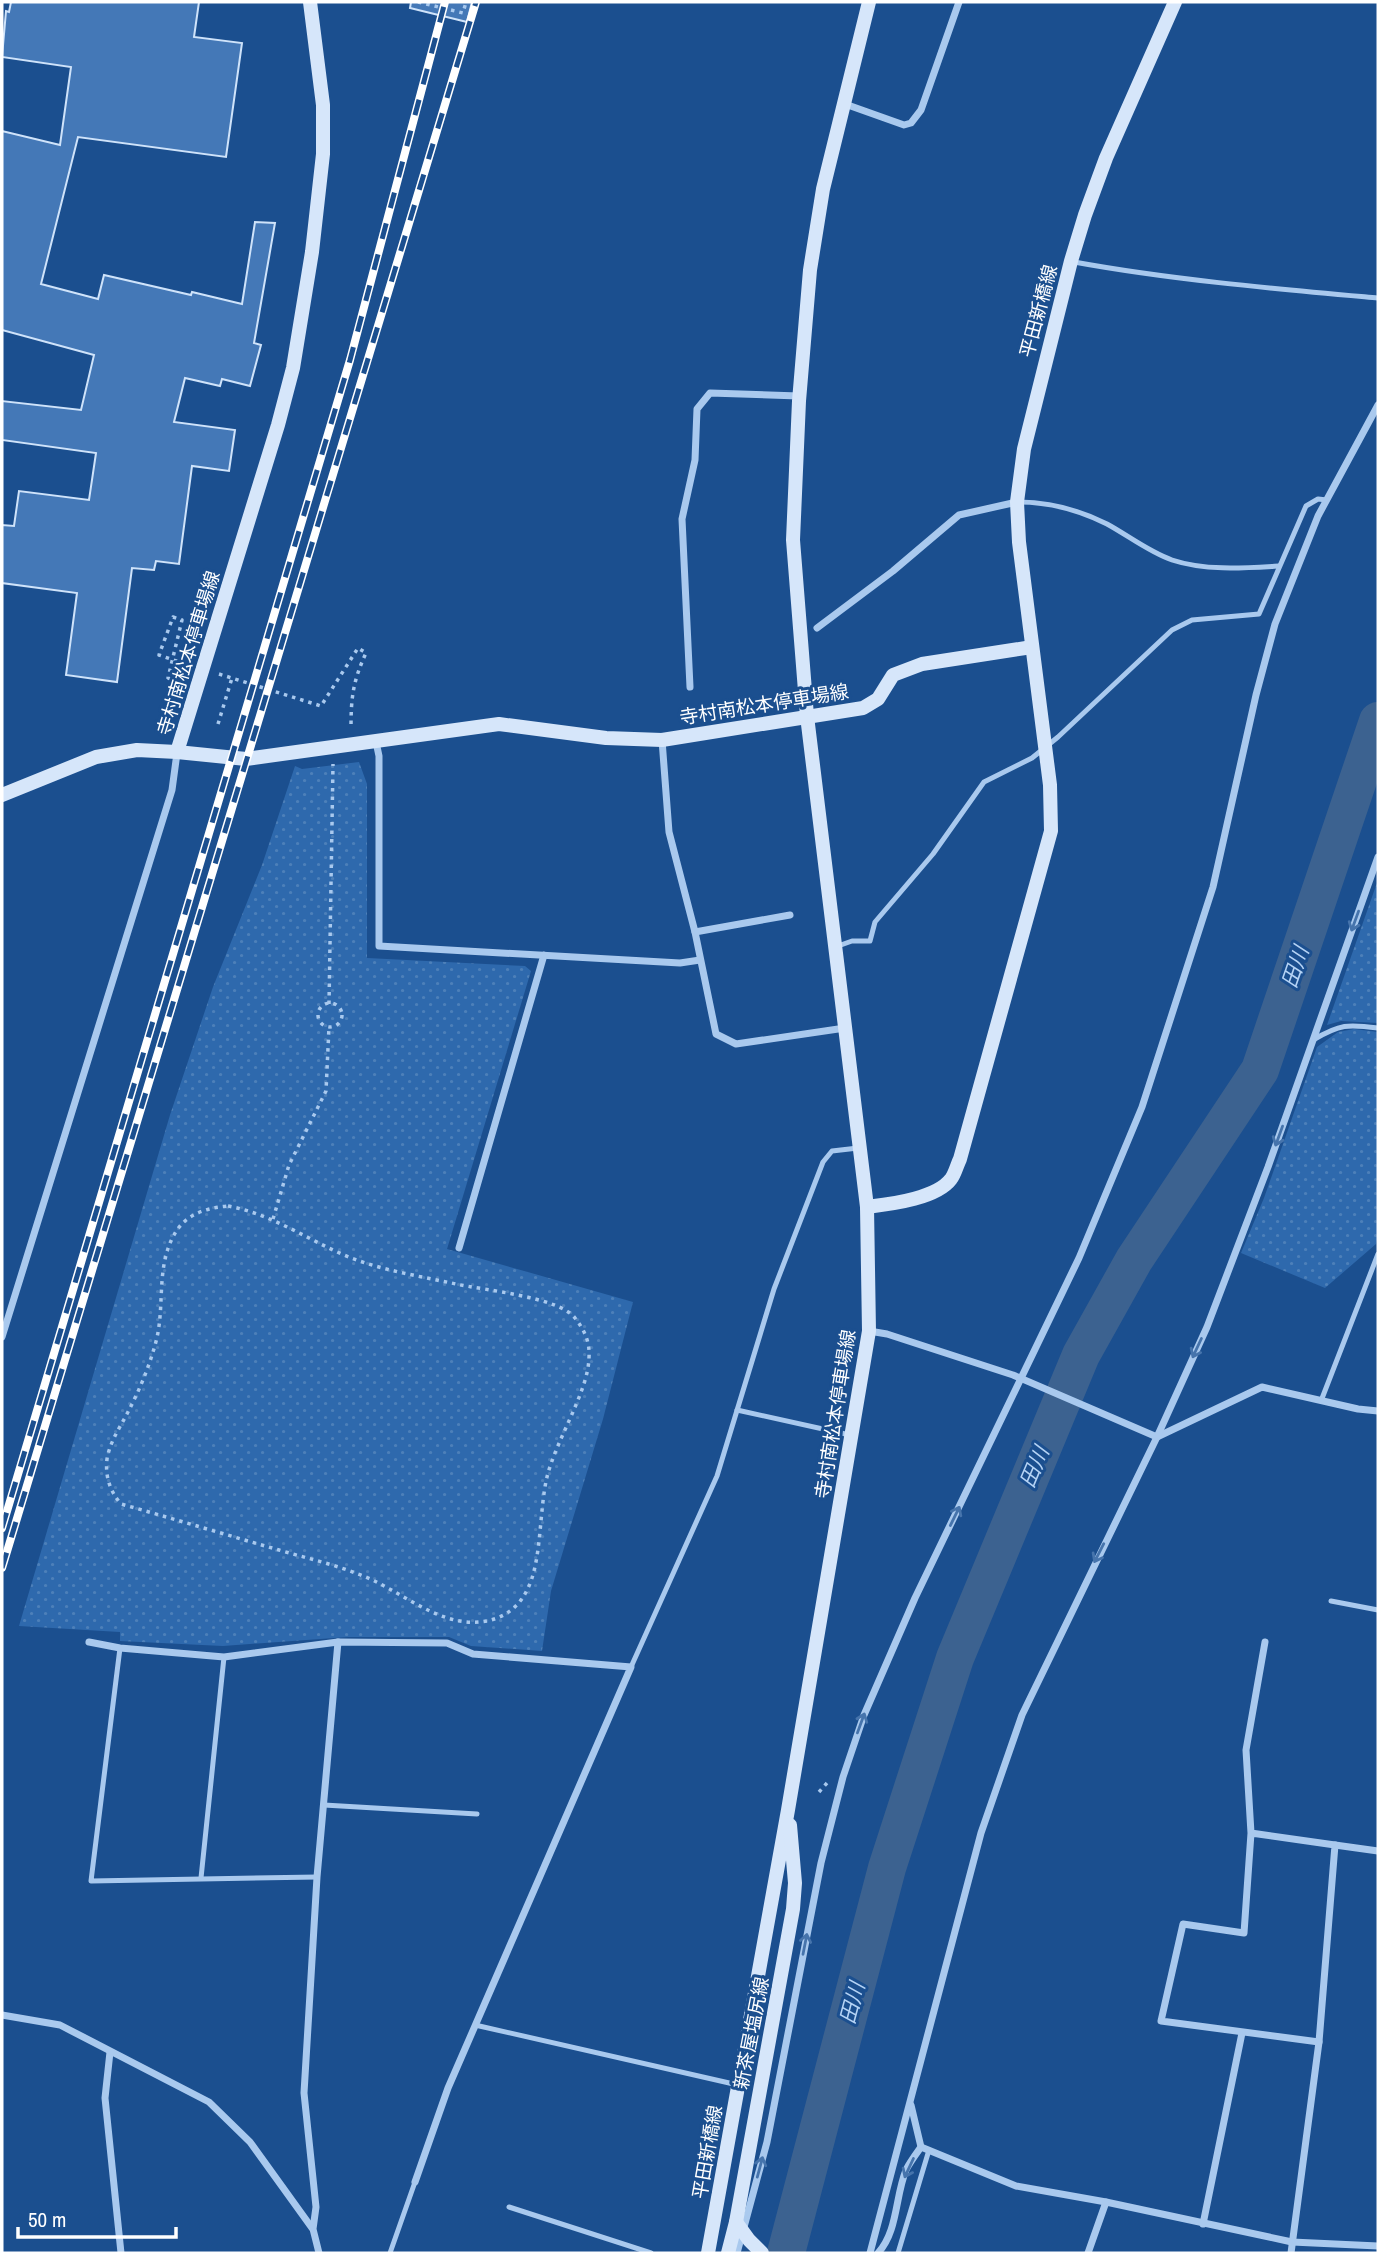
<svg xmlns="http://www.w3.org/2000/svg" width="1380" height="2255" viewBox="0 0 1380 2255" font-family="'Archivo Narrow','Noto Sans JP',sans-serif">
<defs>
<pattern id="grass-dots" width="8" height="8" patternUnits="userSpaceOnUse" patternTransform="scale(1.75)"><rect width="8" height="8" fill="#2e69ad"/><path d="M2 2h.1M6 6h.1" fill="none" stroke="#4d80b9" stroke-width="1.8" stroke-linecap="round"/></pattern>
</defs>
<rect width="100%" height="100%" fill="#1b4f8f"/>
<g fill="url(#grass-dots)">
<polygon points="359,762 367,784 367,958 525,966 531,971 447,1249 633,1302 603,1419 551,1591 542,1651 471,1646 449,1637 348,1637 223,1646 120,1641 120,1632 19,1626 170,1115 213,987 262,865 295,766 302,769"/>
<polygon points="1378,880 1378,1023 1341,1021 1327,1025"/>
<polygon points="1354,1029 1378,1032 1378,1235 1376,1244 1325,1288 1241,1253 1264,1198 1317,1047 1338,1032"/>
</g>
<g fill="none" stroke-linecap="round" stroke-linejoin="round">
<polyline stroke="#3c6290" stroke-width="38" points="786,2253 887,1868 955,1658 1081,1355 1134,1260 1260,1070 1378,721"/>
</g>
<g fill="#4478b7" stroke="#cfe3fa" stroke-width="2">
<polygon points="11,2 199,2 194,37 242,43 226,157 78,137 41,284 98,299 104,275 191,295 192,292 242,304 255,222 275,223 254,343 261,345 250,386 222,379 220,386 185,378 174,422 235,430 229,471 192,466 179,564 156,561 154,570 132,568 117,682 66,675 77,593 2,583 2,525 14,526 19,491 89,500 96,453 2,440 2,401 81,410 94,355 2,330 2,131 60,145 71,67 2,57 6,11 9,12"/>
<polygon points="411,2 472,2 467,22 410,8"/>
</g>
<g fill="none" stroke-linecap="round" stroke-linejoin="round">
<g stroke="#a9c9ee" stroke-width="3.5" stroke-dasharray="3.5 5" stroke-linecap="butt">
<polyline points="418,2 463,13 466,2"/>
<path d="M219 674 321 706 358 648 366 653C353 681 351 697 351 728"/>
<polyline points="178,682 168,678 182,620 173,617 159,655 188,665"/>
<polyline points="218,724 232,678"/>
<circle cx="330" cy="1015" r="12"/>
<polyline points="329,1004 333,764"/>
<path d="M228 1206C271 1214 305 1238 344 1255 379 1270 419 1276 456 1284 483 1290 559 1297 575 1318 585 1331 590 1342 589 1358 588 1392 556 1440 547 1477 539 1510 542 1562 527 1590 518 1609 501 1620 480 1622 436 1626 398 1588 358 1574 333 1564 306 1558 279 1550 227 1535 174 1519 121 1504 110 1491 105 1477 107 1459 110 1441 121 1426 129 1410 139 1391 149 1367 155 1345 166 1309 155 1269 174 1235 185 1214 206 1208 228 1206Z"/>
<polyline points="273,1219 289,1165 326,1091 329,1027"/>
<polyline points="819,1792 827,1783"/>
</g>
<g stroke="#a9c9ee" stroke-width="5">
<path d="M1074 262C1173 280 1278 289 1378 298"/>
<path d="M1019 502C1050 502 1079 510 1107 524 1129 536 1149 552 1172 560 1205 571 1245 568 1279 566"/>
<polyline points="838,946 852,941 870,941 875,922 933,854 984,782 1032,758 1058,737 1172,630 1192,620 1259,614 1306,506 1318,499 1327,500"/>
<path d="M1313 1040C1340 1024 1348 1024 1378 1028"/>
<polyline points="1321,1401 1378,1254"/>
<polyline points="737,1410 850,1435"/>
<polyline points="1331,1601 1378,1610"/>
<polyline points="120,1648 91,1881 317,1877"/>
<polyline points="631,1667 717,1476 774,1289 823,1162 832,1151 858,1148"/>
<polyline points="324,1805 477,1814"/>
<polyline points="201,1878 224,1657"/>
<polyline points="475,2025 738,2085"/>
<polyline points="509,2207 651,2253"/>
<polyline points="390,2253 415,2182"/>
<polyline points="898,2253 929,2150"/>
</g>
<g stroke="#a9c9ee" stroke-width="7">
<polyline points="845,104 904,125 911,123 921,110 959,2"/>
<polyline points="817,628 893,571 959,515 1017,502"/>
<polyline points="690,687 682,519 695,460 697,409 710,393 799,396"/>
<polyline points="662,740 669,832 695,932 790,915"/>
<polyline points="376,742 379,756 379,946 680,963 700,960"/>
<polyline points="695,932 716,1034 736,1044 845,1028"/>
<polyline points="459,1248 544,955"/>
<polyline points="869,1331 887,1334 1013,1375 1157,1437 1262,1387 1358,1409 1378,1411"/>
<polyline points="2,1337 172,790 177,753"/>
<polyline points="89,1642 120,1648 224,1657 338,1642 447,1643 473,1654 631,1667 448,2088 415,2182"/>
<polyline points="1251,1833 1335,1845 1319,2042 1161,2021 1183,1924 1244,1933 1251,1833 1246,1750 1265,1642"/>
<polyline points="1335,1845 1378,1851"/>
<polyline points="2,2015 60,2025 209,2102 250,2142 312,2228"/>
<polyline points="110,2052 105,2098 121,2253"/>
<polyline points="921,2147 1016,2186 1106,2202 1292,2242 1378,2246"/>
<polyline points="1203,2224 1242,2033"/>
<polyline points="319,2253 313,2229 316,2207 304,2093 317,1877 338,1642"/>
<polyline points="737,2253 767,2142 821,1863 843,1777 864,1715 915,1598 1079,1258 1142,1107 1213,887 1256,695 1275,624 1318,516 1378,405"/>
<polyline points="870,2253 981,1833 1022,1715 1157,1437 1207,1327 1268,1167 1378,857"/>
<path d="M878 2253C898 2231 895 2197 906 2170 910 2162 916 2154 921 2147L911 2105"/>
<polyline points="1088,2253 1106,2202"/>
<polyline points="1291,2253 1319,2042"/>
</g>
<g stroke="#d6e6fa" stroke-width="14">
<polyline points="310,2 323,105 323,154 312,252 293,368 278,425 177,752 246,759 499,724 606,738 662,740 863,708 878,699 893,675 922,664 1032,647"/>
<polyline points="2,795 96,757 137,750 177,752"/>
<path d="M867 1207C890 1204 936 1199 951 1179 955 1174 957 1165 960 1159L1051 831 1050 785 1019 542 1017 502 1024 449 1071 261 1085 215 1106 158 1175 2"/>
<polyline points="736,2222 749,2240 762,2253"/>
<polyline points="708,2253 788,1810 869,1331 867,1207 807,716 793,540 799,401 810,270 823,189 869,2"/>
<polyline points="728,2253 736,2222 793,1909 795,1883 790,1825"/>
</g>
<defs>
<g id="rail">
<polyline points="2,1528 350,360 445,2"/>
<polyline points="2,1568 476,2"/>
</g>
</defs>
<use href="#rail" stroke="#fff" stroke-width="8"/>
<use href="#rail" stroke="#1b4f8f" stroke-width="5" stroke-dasharray="16" stroke-linecap="butt"/>
</g>
<defs><path id="oneway-shaft" d="M-6 0H5M1.5-3L5.5 0L1.5 3" fill="none" stroke-width="1.6" stroke-linecap="round" stroke-linejoin="round" transform="scale(1.75)"/></defs>
<g stroke="#4674ac">
<use href="#oneway-shaft" transform="translate(1355 921) rotate(110)"/>
<use href="#oneway-shaft" transform="translate(1279 1136) rotate(110)"/>
<use href="#oneway-shaft" transform="translate(1197 1348) rotate(115)"/>
<use href="#oneway-shaft" transform="translate(955 1516) rotate(-64)"/>
<use href="#oneway-shaft" transform="translate(1099 1553) rotate(117)"/>
<use href="#oneway-shaft" transform="translate(861 1723) rotate(-70)"/>
<use href="#oneway-shaft" transform="translate(805 1944) rotate(-79)"/>
<use href="#oneway-shaft" transform="translate(760 2167) rotate(-75)"/>
<use href="#oneway-shaft" transform="translate(909 2168) rotate(115)"/>
</g>
<g text-anchor="middle" dominant-baseline="central" stroke-width="6" stroke-linejoin="round" paint-order="stroke">
<g font-size="19" fill="#fff" stroke="#1b4f8f">
<text transform="translate(1038 311) rotate(-75)">平田新橋線</text>
<text transform="translate(188 653) rotate(-73)">寺村南松本停車場線</text>
<text transform="translate(764 704) rotate(-9)">寺村南松本停車場線</text>
<text transform="translate(835 1414) rotate(-81)">寺村南松本停車場線</text>
<text transform="translate(751 2033) rotate(-79)">新茶屋塩尻線</text>
<text transform="translate(707 2152) rotate(-80)">平田新橋線</text>
</g>
<g font-size="21" font-style="italic" fill="#b5d3f5" stroke="#1b4f8f">
<text transform="translate(1295 967) rotate(-71)">田川</text>
<text transform="translate(1034 1467) rotate(-67)">田川</text>
<text transform="translate(852 2003) rotate(-75)">田川</text>
</g>
</g>
<rect width="1380" height="2255" fill="none" stroke="#ffffff" stroke-width="7"/>
<path d="M18 2227v10h158v-10" fill="none" stroke="#ffffff" stroke-width="3.5"/>
<text x="28" y="2227" font-size="21" fill="#ffffff" stroke="#1b4f8f" stroke-width="5" paint-order="stroke">50 m</text>
</svg>
